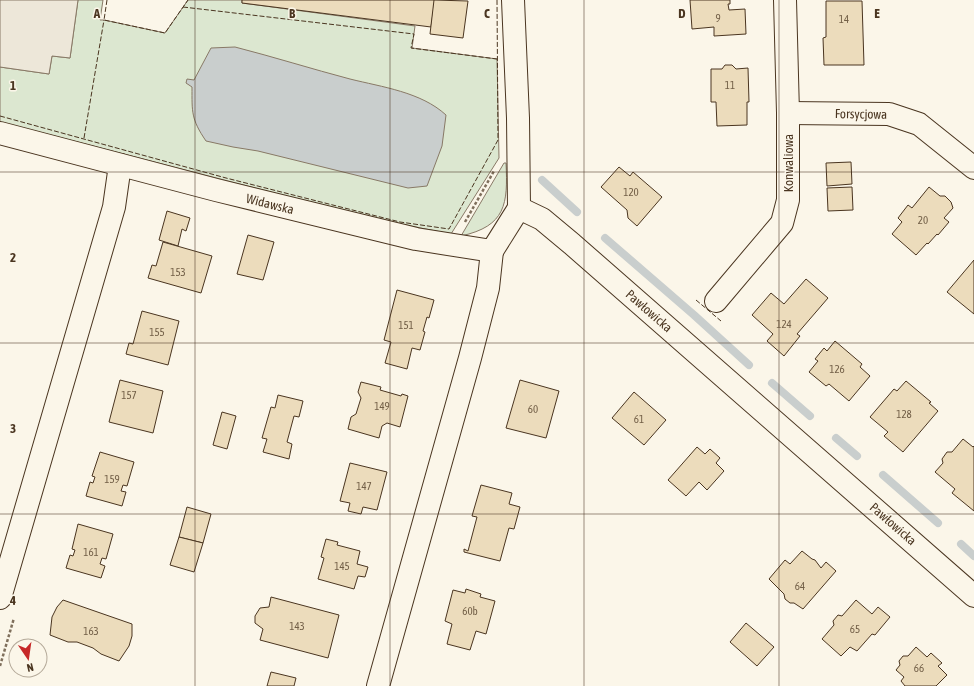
<svg xmlns="http://www.w3.org/2000/svg" width="974" height="686" viewBox="0 0 974 686" font-family="'Asap Condensed',sans-serif">
<rect width="100%" height="100%" fill="#fbf6e9"/>
<g fill="#dce7d0" stroke="#887966">
<polygon points="78,0 103,0 100,20 104,20 165,33 188,0 242,0 242,3 415,26 412,48 497,59 499,158 451,234 375,219 0,122 0,67 49,74 52,56 70,58"/>
<path d="M504 163H506C508 204 506 226 461 236Z"/>
</g>
<polygon fill="#ede7d9" stroke="#887966" points="0,0 78,0 70,58 52,56 49,74 0,67"/>
<path fill="#c9cecd" stroke="#887966" d="M235 47C274 57 312 69 350 79 382 87 421 92 446 115L442 146 427 186 408 188 258 151 233 147 206 141C191 119 192 112 192 87L186 83 187 79 194 80 211 48Z"/>
<g fill="none" stroke-linecap="round" stroke-linejoin="round">
<g stroke="#c9cecd" stroke-width="8">
<polyline points="542,180 577,212"/>
<polyline points="605,238 694,315 749,365"/>
<polyline points="772,383 810,416"/>
<polyline points="836,438 857,456"/>
<polyline points="883,475 938,523"/>
<polyline points="961,544 974,556"/>
</g>
</g>
<g fill="#ecdcbc" stroke="#4a3520">
<polygon points="242,0 435,0 431,27 242,3"/>
<polygon points="434,0 468,1 463,38 430,34"/>
<polygon points="690,0 730,0 730,4 728,4 729,10 745,9 746,34 714,36 714,27 692,29"/>
<polygon points="826,1 862,1 864,65 824,65 823,38 826,37"/>
<polygon points="725,65 732,65 736,69 748,68 749,102 747,102 747,125 717,126 716,102 711,102 711,69 722,69"/>
<polygon points="851,162 852,184 827,186 826,163"/>
<polygon points="619,167 630,176 633,172 662,197 637,226 628,218 627,210 601,187"/>
<polygon points="852,187 853,210 828,211 827,188"/>
<polygon points="929,187 940,196 945,196 951,202 953,208 944,218 949,222 938,235 937,234 928,244 927,243 916,255 892,234 902,222 898,218 908,205 912,208"/>
<polygon points="167,211 190,218 186,231 182,229 178,246 159,240"/>
<polygon points="248,235 274,242 263,280 237,274"/>
<polygon points="163,242 212,256 201,293 148,278 152,265 156,266"/>
<polygon points="974,260 974,314 947,292"/>
<polygon points="806,279 828,298 797,334 800,336 784,356 767,341 773,334 752,315 771,293 784,304"/>
<polygon points="397,290 434,300 429,318 427,317 423,331 425,332 420,350 412,348 407,369 385,363 391,342 384,340"/>
<polygon points="142,311 179,321 168,365 126,354 129,343 133,344"/>
<polygon points="835,341 862,364 860,367 870,376 849,401 829,384 826,386 809,372 818,361 815,359 824,348 827,351"/>
<polygon points="120,380 163,391 153,433 109,422"/>
<polygon points="520,380 559,391 546,438 506,428"/>
<polygon points="906,381 931,402 929,403 938,411 903,452 884,436 888,432 870,417 894,389 897,391"/>
<polygon points="361,382 381,387 380,390 401,396 402,394 408,396 400,427 387,423 382,426 379,438 348,429 351,417 356,414 361,398 358,392"/>
<polygon points="634,392 666,420 644,445 612,418"/>
<polygon points="278,395 303,401 299,417 294,416 287,442 292,444 289,459 263,452 267,439 262,438 271,407 275,408"/>
<polygon points="222,412 236,416 227,449 213,445"/>
<polygon points="963,439 973,447 974,446 974,511 952,493 955,489 935,472 943,463 942,459 947,452 952,452"/>
<polygon points="697,447 705,454 710,449 720,458 716,463 724,471 707,490 699,482 686,496 668,480"/>
<polygon points="100,452 134,462 127,486 123,485 121,491 126,492 122,506 86,496 90,482 93,483 95,477 92,476"/>
<polygon points="350,463 387,472 377,510 363,507 361,514 348,511 350,503 340,501"/>
<polygon points="481,485 512,493 509,504 520,507 514,529 509,528 500,561 464,552 464,549 468,551 477,517 472,516"/>
<polygon points="187,507 211,514 203,543 179,537"/>
<polygon points="78,524 113,534 106,559 102,558 100,564 105,566 101,578 66,568 70,555 73,556 75,550 72,549"/>
<polygon points="179,537 203,543 194,572 170,565"/>
<polygon points="326,539 338,542 337,545 360,551 357,564 368,567 365,577 358,576 354,589 318,579 324,558 321,557"/>
<polygon points="802,551 812,559 815,560 821,568 826,562 836,571 803,609 794,603 790,603 785,599 784,594 769,579 785,560 790,564"/>
<polygon points="466,589 481,594 480,597 495,601 486,634 476,631 470,650 447,644 452,624 445,621 453,590 465,593"/>
<polygon points="271,597 339,615 328,658 260,640 263,629 255,623 255,616 260,608 269,607"/>
<polygon points="63,600 132,624 132,636 129,646 119,661 101,654 93,648 77,642 68,642 50,635 52,617 57,607"/>
<polygon points="856,600 872,614 878,607 890,617 875,635 872,634 857,651 850,647 841,656 822,639 834,625 833,621 838,615 842,616"/>
<polygon points="746,623 774,647 757,666 730,642"/>
<polygon points="916,647 927,657 931,653 942,663 938,666 947,675 936,686 905,686 901,681 904,677 896,670 900,665 899,661 903,656 908,656"/>
<polygon points="271,672 296,678 294,686 267,686"/>
</g>
<g fill="none" stroke-linecap="round" stroke-linejoin="round">
<defs>
<g id="minor">
<polyline points="788,113 889,114 919,124 974,168"/>
<polyline points="716,301 782,223 788,200 788,113 785,0"/>
<polyline points="0,598 114,207 120,165"/>
<polyline points="378,686 470,358 488,288 492,251"/>
</g>
<g id="tertiary">
<polyline points="513,0 518,118 519,208"/>
<polyline points="0,133 216,190 416,239 492,251 519,208"/>
<polyline points="519,208 542,219 572,244 974,596"/>
</g>
</defs>
<use href="#minor" stroke="#4a3520" stroke-width="24"/>
<use href="#tertiary" stroke="#4a3520" stroke-width="24"/>
<g stroke="#7f6f5c" stroke-width="2.5" stroke-dasharray="3 2" stroke-linecap="butt">
<polyline points="465,222 494,171"/>
<polyline points="0,666 14,618"/>
</g>
<use href="#minor" stroke="#fbf6e9" stroke-width="22"/>
<use href="#tertiary" stroke="#fbf6e9" stroke-width="22"/>
<g stroke="#4a3520" stroke-width="1" stroke-dasharray="5 2" stroke-linecap="butt">
<polyline points="107,0 104,20 165,33 188,0"/>
<polyline points="183,7 414,34 411,48 497,59"/>
<polyline points="0,116 226,178 400,222 449,229 498,140 497,0"/>
<polyline points="84,138 104,20"/>
<polyline points="696,300 721,321"/>
</g>
</g>
<path fill="none" stroke="#4a3520" stroke-width="1" stroke-opacity="0.55" d="M195 0V686M390 0V686M584 0V686M779 0V686M0 172H974M0 343H974M0 514H974"/>
<g text-anchor="middle" dominant-baseline="central" stroke-width="3" stroke-linejoin="round" paint-order="stroke">
<g font-size="11" fill="#725f47">
<text x="718" y="18">9</text>
<text x="844" y="19">14</text>
<text x="730" y="85">11</text>
<text x="631" y="192">120</text>
<text x="923" y="220">20</text>
<text x="178" y="272">153</text>
<text x="784" y="324">124</text>
<text x="406" y="325">151</text>
<text x="157" y="332">155</text>
<text x="837" y="369">126</text>
<text x="129" y="395">157</text>
<text x="382" y="406">149</text>
<text x="533" y="409">60</text>
<text x="904" y="414">128</text>
<text x="639" y="419">61</text>
<text x="112" y="479">159</text>
<text x="364" y="486">147</text>
<text x="91" y="552">161</text>
<text x="342" y="566">145</text>
<text x="800" y="586">64</text>
<text x="470" y="611">60b</text>
<text x="297" y="626">143</text>
<text x="855" y="629">65</text>
<text x="91" y="631">163</text>
<text x="919" y="668">66</text>
</g>
<g font-size="13" fill="#4a3520" stroke="#fbf6e9">
<text transform="translate(861 114) rotate(1)">Forsycjowa</text>
<text transform="translate(788 163) rotate(-90)">Konwaliowa</text>
<text transform="translate(270 204) rotate(14)">Widawska</text>
<text transform="translate(649 311) rotate(41)">Pawłowicka</text>
<text transform="translate(893 524) rotate(41)">Pawłowicka</text>
</g>
</g>
<g font-size="13" text-anchor="middle" font-weight="bold" fill="#4a3520" stroke="#fbf6e9" stroke-width="3" stroke-linejoin="round" paint-order="stroke">
<text x="97" y="18">A</text>
<text x="292" y="18">B</text>
<text x="487" y="18">C</text>
<text x="682" y="18">D</text>
<text x="877" y="18">E</text>
<text x="13" y="90">1</text>
<text x="13" y="262">2</text>
<text x="13" y="433">3</text>
<text x="13" y="605">4</text>
</g>
<g transform="translate(28 658) rotate(167)"><circle r="19" fill="#fbf6e9" stroke="#b4a999"/>
<path d="M0-3L7 15L0 10L-7 15Z" fill="#c62828"/>
<text y="-6" font-size="11" font-weight="bold" text-anchor="middle" fill="#4a3520">N</text>
</g>
</svg>
